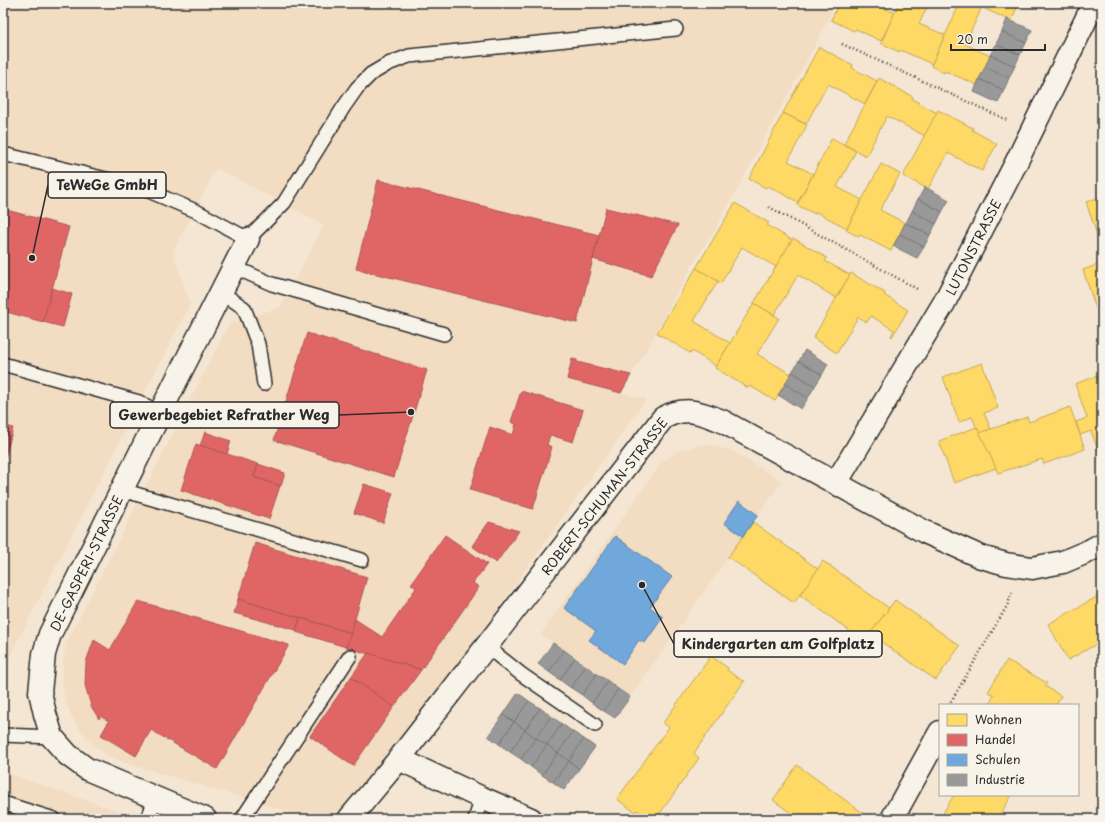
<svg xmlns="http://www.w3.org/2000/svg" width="1105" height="822" viewBox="0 0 1105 822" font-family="'Playpen Sans',sans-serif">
<rect width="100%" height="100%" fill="#f4e6d2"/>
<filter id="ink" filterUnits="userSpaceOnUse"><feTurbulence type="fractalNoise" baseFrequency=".025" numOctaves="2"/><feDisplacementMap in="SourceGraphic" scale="8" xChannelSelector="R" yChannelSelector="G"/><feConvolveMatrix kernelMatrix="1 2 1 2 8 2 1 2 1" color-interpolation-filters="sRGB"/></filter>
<g filter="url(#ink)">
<g fill="#f2dcc2">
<polygon points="3,3 836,3 814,47 738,187 713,233 692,265 654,336 621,393 646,399 364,799 329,816 319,818 307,817 129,764 110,757 95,746 82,732 72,717 65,699 62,680 63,661 67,642 229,324 281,307 324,225 216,168 173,252 190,304 3,669"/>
<polygon points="701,445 711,445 732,451 782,481 630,697 541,634 662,462 680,450"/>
<polygon points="3,772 141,819 3,819"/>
</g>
<g fill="#ffd966" stroke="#bfa554">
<polygon points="839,3 874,3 895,13 881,41 856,29 854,31 831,20"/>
<polygon points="899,3 929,3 919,24 945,35 932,64 900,50 899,52 881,43"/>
<polygon points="960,3 974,3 982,7 965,44 990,56 977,85 945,71 944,73 931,66"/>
<polygon points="988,3 1019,3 1011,21 985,9"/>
<polygon points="819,47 853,65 852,68 877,81 865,104 828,84 806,124 783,113"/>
<polygon points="879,78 913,97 912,99 937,113 925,136 887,116 866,156 844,144"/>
<polygon points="938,110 973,128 972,130 997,144 982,171 948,153 928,189 903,176"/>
<polygon points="783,113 807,125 788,161 813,174 798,202 768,186 766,188 749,179"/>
<polygon points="832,138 856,151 837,187 862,200 847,228 816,212 815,214 797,205"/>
<polygon points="881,164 900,174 880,210 905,223 891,251 860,235 859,237 846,230"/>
<polygon points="1102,196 1102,250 1086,202"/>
<polygon points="735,203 769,223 767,225 792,240 776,267 742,247 721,283 696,268"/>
<polygon points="793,238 827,258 825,261 850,275 836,298 798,275 774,315 754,303"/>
<polygon points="1102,263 1102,310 1097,312 1083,270"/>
<polygon points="696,268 718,281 694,321 730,343 716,366 692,351 690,353 657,333"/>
<polygon points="851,273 885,293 884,295 908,310 892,337 891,336 894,330 871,316 867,322 858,317 837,353 813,338"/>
<polygon points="754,303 779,318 757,354 791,374 775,401 750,386 748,388 715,368"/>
<polygon points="982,363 998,408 984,413 991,429 979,433 972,417 959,422 943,377"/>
<polygon points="1102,374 1102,461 1091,431 1080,435 1076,422 1087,418 1075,384"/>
<polygon points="1070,407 1085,449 1044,464 1042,459 998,473 979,433 1027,417 1029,422"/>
<polygon points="977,427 996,468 954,483 939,441"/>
<polygon points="753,522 818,569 794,603 728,557"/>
<polygon points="823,561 889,608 865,642 800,595"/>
<polygon points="1102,594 1102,641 1068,660 1048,624"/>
<polygon points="895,600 960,646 936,680 870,634"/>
<polygon points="711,656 728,668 727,670 743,681 745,680 694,753 699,758 656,819 649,819 637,810 635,812 617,799 669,727 663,723"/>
<polygon points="1007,660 1047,683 1045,686 1061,696 1056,705 989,705 994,695 988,692"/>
<polygon points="797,765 863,813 859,819 799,819 773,800"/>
<polygon points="954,795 1012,795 997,819 948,819 942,815"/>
</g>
<g fill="#e06666" stroke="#aa5454">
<polygon points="378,180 599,235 577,323 356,269"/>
<polygon points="606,208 678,225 651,276 593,259"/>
<polygon points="3,209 69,227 43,322 3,311"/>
<polygon points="52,288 72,294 63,327 43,322"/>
<polygon points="307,333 427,370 394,477 274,440"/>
<polygon points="572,359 577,360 577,362 631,375 621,393 567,379"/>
<polygon points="521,391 583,410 573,442 550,435 547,445 552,447 533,509 470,490 490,427 513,435 516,424 511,422"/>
<polygon points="3,425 13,428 3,466"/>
<polygon points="205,432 231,441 227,454 200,446"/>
<polygon points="196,444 258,464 254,477 280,486 269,519 181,490"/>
<polygon points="258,464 285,473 281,486 254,477"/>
<polygon points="364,484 393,493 383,523 354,513"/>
<polygon points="489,522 519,531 496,563 472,546"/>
<polygon points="445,535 487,564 473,583 479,587 421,670 346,647 355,619 382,637 416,588 411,584"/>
<polygon points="255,543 367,577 351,633 238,599"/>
<polygon points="238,599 300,618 296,630 234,613"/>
<polygon points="138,601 289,645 217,769 151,730 136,756 101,735 109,721 100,716 99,719 91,706 85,685 86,662 94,640 110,650"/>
<polygon points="300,618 351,633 346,647 296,632"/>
<polygon points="368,653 421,670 394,707 351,677"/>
<polygon points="351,677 394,707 353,766 310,736"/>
</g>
<g fill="#6fa8dc" stroke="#5b82a7">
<polygon points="739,501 758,515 743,536 724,523"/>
<polygon points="615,536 672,577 650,607 663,617 645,643 639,640 623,664 589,640 596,631 564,608"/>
</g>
<g fill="#999" stroke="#787878">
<polygon points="1007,19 1032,30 1026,43 1002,32"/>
<polygon points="1002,32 1026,43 1020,55 996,44"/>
<polygon points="996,44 1020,55 1015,66 990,55"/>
<polygon points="990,55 1015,66 1009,78 985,67"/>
<polygon points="985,67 1009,78 1004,90 979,79"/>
<polygon points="979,79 1004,90 998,103 974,92"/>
<polygon points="925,187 949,200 942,212 918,199"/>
<polygon points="918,199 942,212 936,224 912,211"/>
<polygon points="912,211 936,224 930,235 906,223"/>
<polygon points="905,223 930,235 924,247 900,234"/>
<polygon points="900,234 924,247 917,258 893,246"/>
<polygon points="805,350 828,364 822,375 799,361"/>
<polygon points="799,361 822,375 815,386 792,372"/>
<polygon points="792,372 815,386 808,398 785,384"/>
<polygon points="785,384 808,398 801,409 778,395"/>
<polygon points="553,643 564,650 549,672 538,664"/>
<polygon points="564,650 575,658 560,680 549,672"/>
<polygon points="575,658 586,666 571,688 560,680"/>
<polygon points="586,666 597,674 582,695 571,688"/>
<polygon points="597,674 608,681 592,703 582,695"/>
<polygon points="608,681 618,689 604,711 592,703"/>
<polygon points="618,689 630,697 615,718 604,711"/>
<polygon points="518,693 529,701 514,722 503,715"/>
<polygon points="529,701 540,708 525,730 514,722"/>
<polygon points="540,708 551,716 536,738 525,730"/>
<polygon points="503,715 514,722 499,744 488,736"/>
<polygon points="551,716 562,724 547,745 536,738"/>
<polygon points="514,722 525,730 510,752 499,744"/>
<polygon points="562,724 573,732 558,753 547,745"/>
<polygon points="525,730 536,738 521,759 510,752"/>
<polygon points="573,732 584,739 569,761 558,753"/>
<polygon points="536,738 547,745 531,767 521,759"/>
<polygon points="584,739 595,747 579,769 569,761"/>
<polygon points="547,745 558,753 542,775 531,767"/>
<polygon points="558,753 569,761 553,782 542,775"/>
<polygon points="569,761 579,769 564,790 553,782"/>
</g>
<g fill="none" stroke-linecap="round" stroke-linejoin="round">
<defs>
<g id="lane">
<polyline points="3,154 139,187 196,211 248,239 284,203 343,108 357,88 371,74 388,64 409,56 676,29"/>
<polyline points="234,267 272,284 444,334"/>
<polyline points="221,292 244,308 258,344 264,384"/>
<polyline points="3,364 139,402 160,413"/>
<polyline points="122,490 362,560"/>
<polyline points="486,646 521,674 595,725"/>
<polyline points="3,735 52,737"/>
<polyline points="3,803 54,819"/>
<polyline points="148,819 155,798"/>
<polyline points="242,819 350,656"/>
<polyline points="475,819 482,798"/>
</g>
<g id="street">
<polyline points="836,483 944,303 1016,163 1094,3"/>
<polyline points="399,759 482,798 531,819"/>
<polyline points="205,819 87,769 68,755 52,737 45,714 40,692 44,654 50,634 177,379 248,239"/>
<path d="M349 819 399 759 663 418C685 406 700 412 722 421L925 532 981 557 1006 564 1032 568 1063 562 1089 551 1102 544"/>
<polyline points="892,819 940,732"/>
</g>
</defs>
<use href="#lane" stroke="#2b2b2b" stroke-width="16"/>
<use href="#street" stroke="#2b2b2b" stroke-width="25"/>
<g stroke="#2b2b2b" stroke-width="2.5" stroke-dasharray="1 3" stroke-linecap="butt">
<polyline points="842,44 1007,120"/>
<polyline points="769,207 919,290"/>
<polyline points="949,705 1007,606 1012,593"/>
</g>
<use href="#lane" stroke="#f7f3e8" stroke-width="13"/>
<use href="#street" stroke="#f7f3e8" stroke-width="22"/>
</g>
</g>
<g text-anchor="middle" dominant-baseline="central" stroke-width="4" stroke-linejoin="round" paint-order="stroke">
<g font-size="13" fill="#2b2b2b" stroke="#f7f3e8">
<text transform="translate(973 247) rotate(-63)">LUTONSTRASSE</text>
<text transform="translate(604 496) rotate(-52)">ROBERT-SCHUMAN-STRASSE</text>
<text transform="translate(86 563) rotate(-64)">DE-GASPERI-STRASSE</text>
</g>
</g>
<path fill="none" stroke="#2b2b2b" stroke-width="1.5" d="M32 258L48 185M411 412L339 415M642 585L674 644"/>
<g fill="#2b2b2b" stroke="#f7f3e8" stroke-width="1.5">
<circle cx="32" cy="258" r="4"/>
<circle cx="411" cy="412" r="4"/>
<circle cx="642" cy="585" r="4"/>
</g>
<g fill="#f7f3e8" stroke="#2b2b2b" stroke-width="1.5">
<rect x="48" y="172" width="118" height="26" rx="4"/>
<rect x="110" y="402" width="229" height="26" rx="4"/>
<rect x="674" y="631" width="208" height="26" rx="4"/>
</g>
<g font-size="14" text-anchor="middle" font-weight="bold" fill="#2b2b2b">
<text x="107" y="190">TeWeGe GmbH</text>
<text x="224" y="420">Gewerbegebiet Refrather Weg</text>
<text x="778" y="649">Kindergarten am Golfplatz</text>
</g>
<rect width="1105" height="822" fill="none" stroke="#f7f3e8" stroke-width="16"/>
<rect x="8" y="8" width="1089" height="806" fill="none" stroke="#2b2b2b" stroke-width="1.5" filter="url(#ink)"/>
<rect x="939" y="704" width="140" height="92" fill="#f7f3e8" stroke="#a5a39c"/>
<rect x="947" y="714" width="20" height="12" fill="#ffd966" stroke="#a5a39c"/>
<text x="975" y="724" font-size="12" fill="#2b2b2b">Wohnen</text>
<rect x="947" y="734" width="20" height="12" fill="#e06666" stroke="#a5a39c"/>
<text x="975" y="744" font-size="12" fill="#2b2b2b">Handel</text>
<rect x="947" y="754" width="20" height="12" fill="#6fa8dc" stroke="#a5a39c"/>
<text x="975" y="764" font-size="12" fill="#2b2b2b">Schulen</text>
<rect x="947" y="774" width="20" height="12" fill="#999999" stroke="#a5a39c"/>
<text x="975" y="784" font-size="12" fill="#2b2b2b">Industrie</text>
<path d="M951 44v6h94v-6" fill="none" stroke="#2b2b2b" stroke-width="2"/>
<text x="957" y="44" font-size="12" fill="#2b2b2b" stroke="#f7f3e8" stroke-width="3" paint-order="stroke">20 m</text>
</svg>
